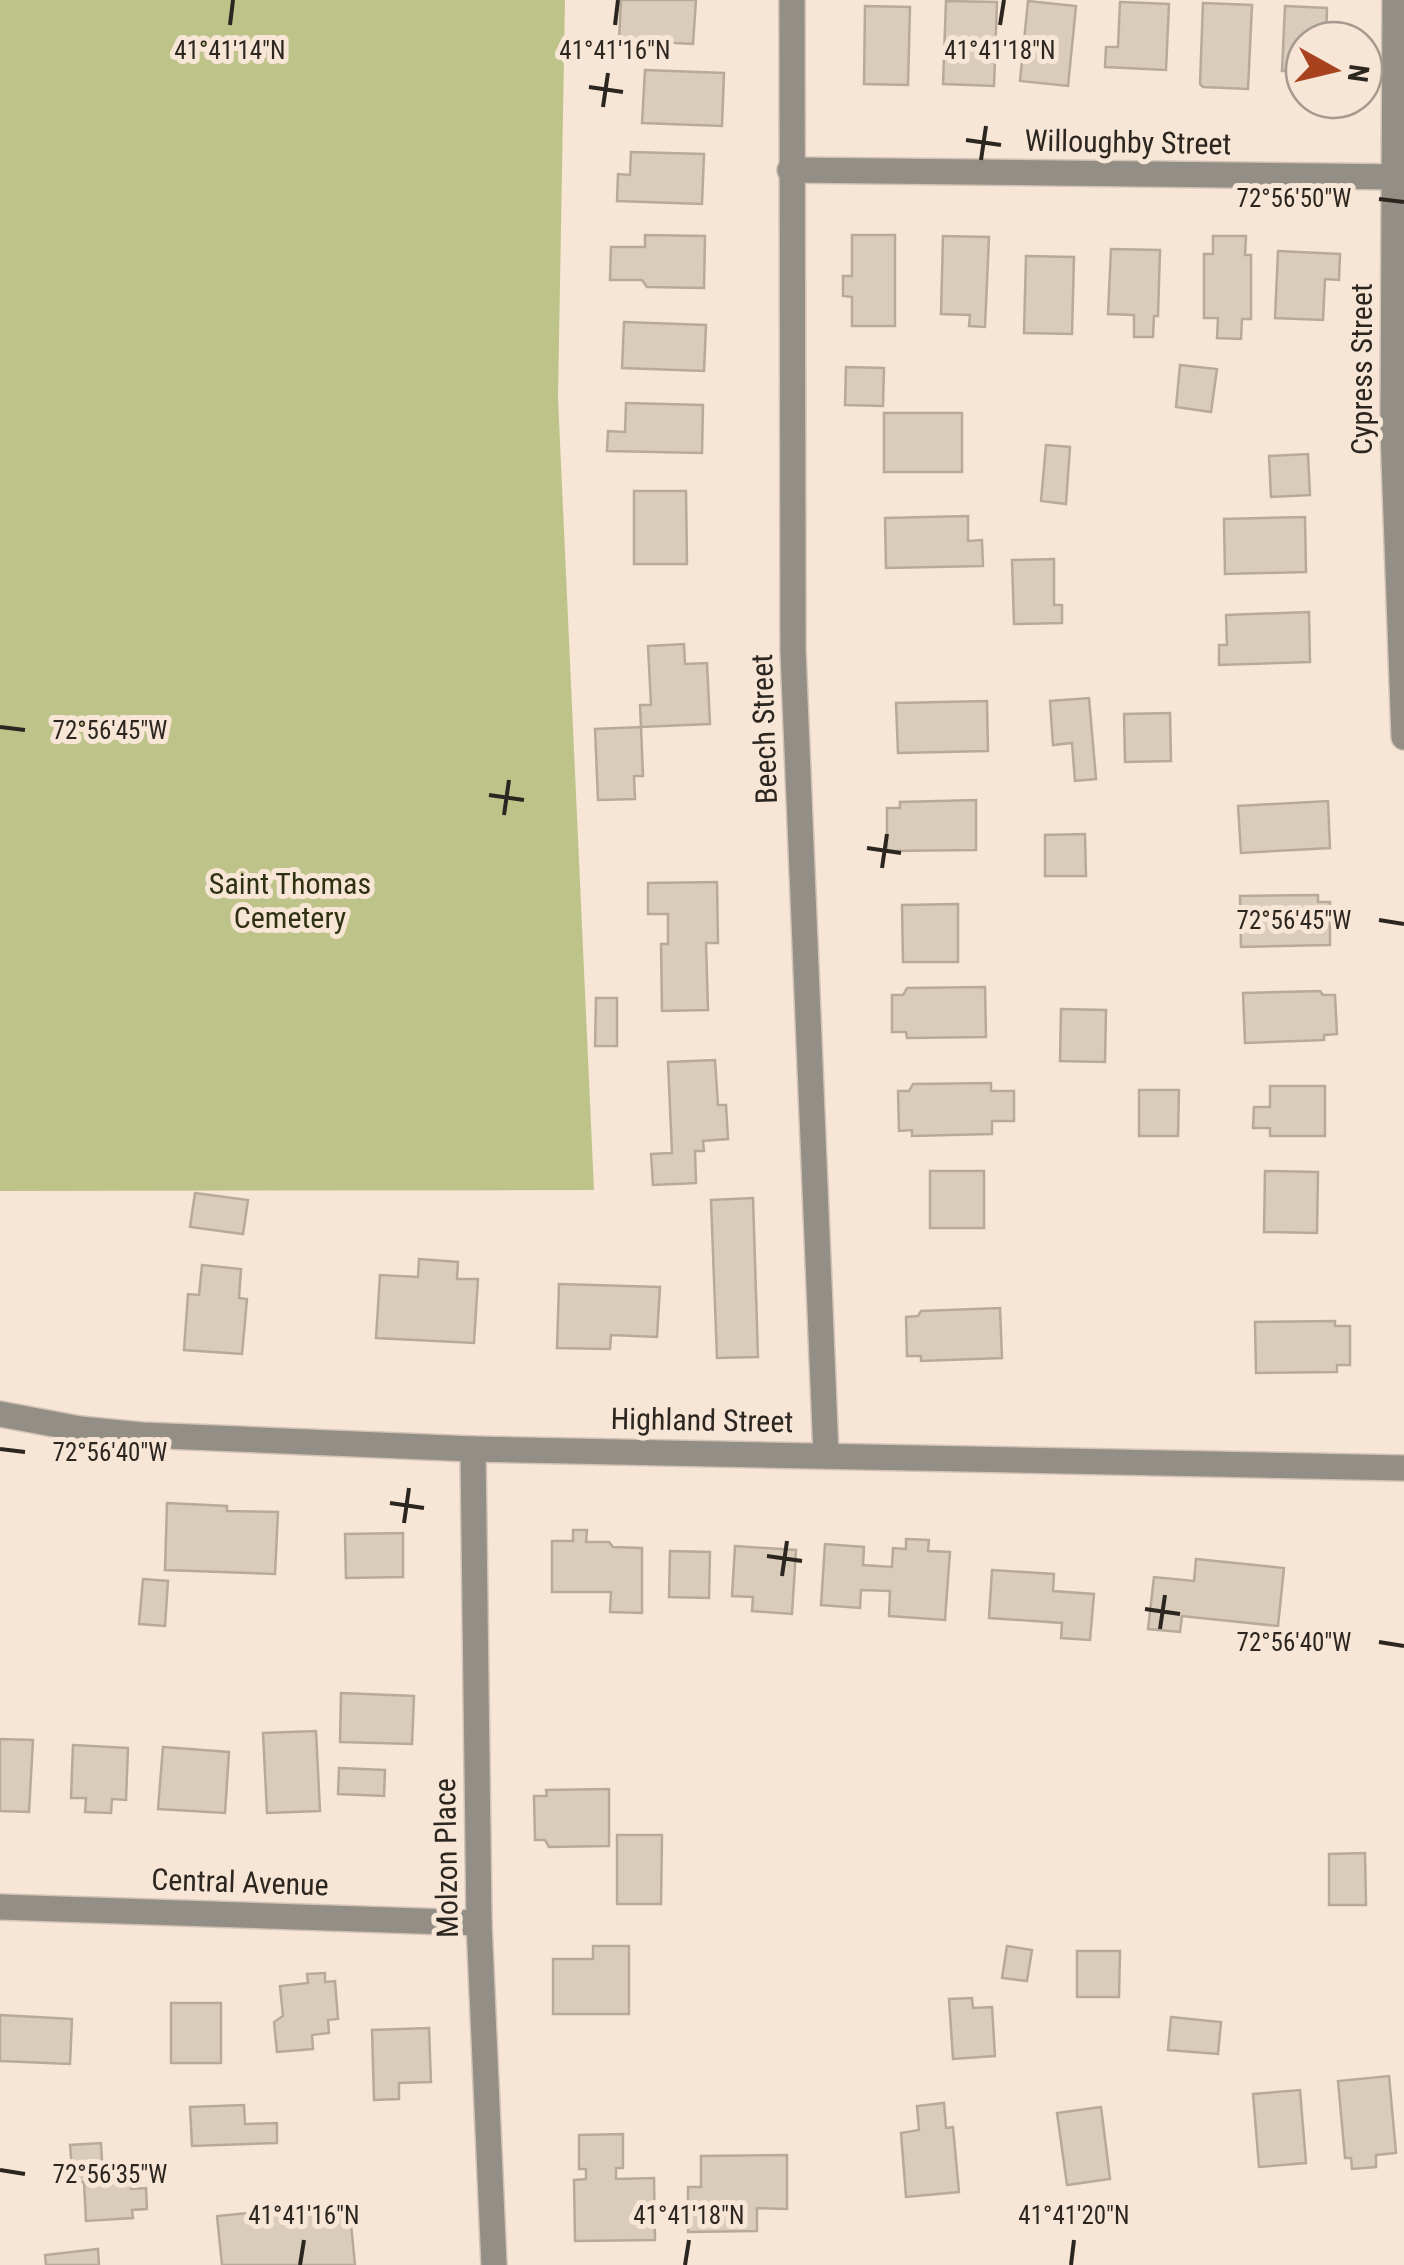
<svg xmlns="http://www.w3.org/2000/svg" width="1404" height="2265" viewBox="0 0 1404 2265" font-family="'Roboto Condensed',sans-serif">
<rect width="100%" height="100%" fill="#f7e5d6"/>
<polygon fill="#bec489" points="0,0 565,0 558,398 594,1190 0,1191"/>
<g fill="#daccbb" stroke="#b8aa99" stroke-width="2.5">
<polygon points="621,0 696,0 693,44 619,40"/>
<polygon points="946,1 997,2 994,86 943,84"/>
<polygon points="1028,1 1076,6 1068,86 1020,81"/>
<polygon points="1120,2 1169,4 1166,70 1105,67 1106,47 1118,47"/>
<polygon points="1203,3 1252,5 1248,89 1203,87 1200,84"/>
<polygon points="865,6 910,7 908,85 864,84"/>
<polygon points="1285,6 1327,8 1326,40 1304,40 1304,88 1299,88 1299,71 1282,71"/>
<polygon points="645,70 724,73 722,126 642,123"/>
<polygon points="631,152 704,154 702,204 617,201 618,174 630,175"/>
<polygon points="645,235 705,236 704,288 647,287 642,280 610,280 611,247 645,247"/>
<polygon points="852,235 895,235 895,326 852,326 852,297 843,296 843,276 852,276"/>
<polygon points="943,236 989,237 985,327 969,326 970,315 941,314"/>
<polygon points="1213,236 1246,236 1245,255 1251,255 1251,319 1242,319 1241,339 1217,338 1218,318 1204,318 1204,254 1213,254"/>
<polygon points="1111,249 1160,250 1158,316 1154,316 1153,337 1134,337 1134,315 1108,314"/>
<polygon points="1278,251 1340,254 1339,280 1325,279 1323,320 1275,318"/>
<polygon points="1026,256 1074,257 1072,334 1024,333"/>
<polygon points="624,322 706,325 704,371 622,368"/>
<polygon points="1180,365 1217,369 1211,412 1176,407"/>
<polygon points="846,367 884,368 883,406 845,405"/>
<polygon points="626,403 703,405 702,453 607,451 608,431 625,432"/>
<rect x="884" y="413" width="78" height="59"/>
<polygon points="1046,445 1070,447 1066,504 1041,501"/>
<polygon points="1308,454 1310,495 1271,497 1269,456"/>
<polygon points="634,491 686,491 687,564 634,564"/>
<polygon points="968,516 968,541 982,540 983,566 886,568 885,518"/>
<polygon points="1305,517 1306,572 1225,574 1224,519"/>
<polygon points="1054,559 1054,605 1062,605 1062,623 1014,624 1012,560"/>
<polygon points="1309,612 1310,662 1219,665 1219,645 1227,645 1226,615"/>
<polygon points="684,644 685,664 707,663 710,724 641,727 640,705 651,705 648,646"/>
<polygon points="1089,698 1096,779 1075,781 1072,743 1053,745 1050,701"/>
<polygon points="987,701 988,751 898,753 896,703"/>
<polygon points="1170,713 1171,761 1125,762 1124,714"/>
<polygon points="641,727 643,776 634,776 635,799 598,800 595,729"/>
<polygon points="976,800 976,850 887,851 887,808 900,808 900,802"/>
<polygon points="1328,801 1330,848 1241,853 1238,806"/>
<polygon points="1085,834 1086,876 1045,876 1045,835"/>
<polygon points="717,882 718,943 706,943 708,1010 662,1011 661,944 668,944 668,914 648,914 648,883"/>
<polygon points="1318,895 1318,902 1330,902 1330,945 1241,947 1240,896"/>
<polygon points="958,904 958,962 903,962 902,905"/>
<polygon points="985,987 986,1037 907,1038 906,1032 892,1032 892,995 903,995 907,988"/>
<polygon points="1320,991 1323,995 1335,995 1337,1034 1324,1035 1324,1040 1245,1043 1243,993"/>
<polygon points="596,998 617,998 617,1046 595,1046"/>
<polygon points="1061,1009 1106,1010 1105,1062 1060,1061"/>
<polygon points="715,1060 718,1105 726,1105 728,1139 703,1141 704,1151 695,1151 696,1183 653,1185 651,1154 672,1153 668,1062"/>
<polygon points="991,1083 991,1091 1014,1091 1014,1121 992,1121 992,1134 912,1136 912,1130 899,1131 898,1091 909,1091 913,1084"/>
<polygon points="1270,1086 1325,1086 1325,1136 1270,1136 1270,1128 1253,1128 1254,1107 1270,1107"/>
<polygon points="1139,1090 1179,1090 1178,1136 1139,1136"/>
<rect x="930" y="1171" width="54" height="57"/>
<polygon points="1265,1171 1318,1172 1317,1233 1264,1232"/>
<polygon points="195,1193 248,1200 243,1234 190,1227"/>
<polygon points="753,1198 758,1357 717,1358 711,1200"/>
<polygon points="419,1259 458,1262 457,1279 478,1279 474,1343 376,1338 380,1275 418,1277"/>
<polygon points="202,1265 241,1269 239,1298 247,1299 242,1354 184,1350 188,1294 199,1295"/>
<polygon points="559,1284 660,1287 657,1337 611,1335 610,1349 557,1348"/>
<polygon points="1000,1308 1002,1358 921,1361 921,1356 907,1356 906,1317 918,1316 921,1311"/>
<polygon points="1335,1321 1335,1326 1350,1326 1350,1365 1337,1365 1337,1372 1256,1373 1255,1322"/>
<polygon points="167,1503 227,1506 227,1511 278,1512 275,1574 165,1570"/>
<polygon points="573,1530 587,1530 586,1542 609,1542 613,1547 642,1548 642,1613 610,1612 611,1592 552,1592 552,1541 573,1541"/>
<polygon points="403,1533 403,1577 346,1578 345,1534"/>
<polygon points="906,1539 929,1540 928,1551 950,1552 945,1620 889,1616 890,1591 861,1590 860,1608 821,1605 825,1544 864,1547 863,1565 892,1567 893,1548 906,1549"/>
<polygon points="735,1546 796,1550 792,1614 752,1611 753,1597 732,1596"/>
<polygon points="670,1551 710,1552 709,1598 669,1597"/>
<polygon points="1196,1559 1284,1568 1278,1626 1182,1616 1180,1632 1148,1629 1154,1577 1194,1581"/>
<polygon points="992,1570 1054,1574 1053,1591 1094,1594 1090,1640 1061,1638 1062,1623 989,1618"/>
<polygon points="143,1579 168,1581 165,1626 139,1624"/>
<polygon points="341,1693 414,1696 412,1744 340,1742"/>
<polygon points="316,1731 320,1811 267,1813 263,1733"/>
<polygon points="0,1739 33,1740 29,1812 0,1811"/>
<polygon points="73,1745 128,1748 126,1800 112,1799 111,1813 85,1812 86,1798 71,1798"/>
<polygon points="163,1747 229,1752 225,1813 158,1809"/>
<polygon points="339,1768 385,1770 384,1796 338,1794"/>
<polygon points="609,1789 609,1846 549,1847 545,1840 535,1840 534,1796 547,1796 546,1790"/>
<polygon points="617,1835 662,1835 661,1904 617,1904"/>
<polygon points="1365,1853 1366,1905 1329,1905 1329,1854"/>
<polygon points="593,1946 629,1946 629,2014 553,2014 553,1959 593,1959"/>
<polygon points="1007,1946 1032,1950 1027,1981 1002,1978"/>
<polygon points="1077,1951 1120,1951 1119,1997 1077,1997"/>
<polygon points="325,1973 325,1982 335,1981 338,2019 328,2020 329,2033 312,2035 313,2049 277,2052 274,2022 283,2016 280,1986 308,1983 307,1974"/>
<polygon points="972,1998 973,2008 992,2007 995,2056 953,2059 949,1999"/>
<rect x="171" y="2003" width="50" height="60"/>
<polygon points="0,2015 72,2019 70,2064 0,2061"/>
<polygon points="1171,2017 1221,2022 1218,2054 1168,2050"/>
<polygon points="429,2028 431,2082 399,2083 399,2099 374,2100 372,2030"/>
<polygon points="1389,2076 1396,2153 1376,2155 1376,2167 1352,2169 1351,2158 1345,2158 1338,2081"/>
<polygon points="1300,2090 1306,2163 1259,2167 1253,2094"/>
<polygon points="944,2103 946,2128 953,2127 959,2192 906,2197 901,2133 919,2130 917,2106"/>
<polygon points="244,2105 245,2124 277,2123 277,2143 192,2146 190,2107"/>
<polygon points="1101,2107 1110,2179 1067,2185 1057,2113"/>
<polygon points="623,2134 623,2168 616,2168 616,2179 654,2178 655,2240 575,2241 574,2180 586,2179 586,2169 579,2169 579,2135"/>
<polygon points="101,2143 103,2181 130,2179 131,2189 146,2188 147,2209 132,2210 133,2218 86,2221 84,2182 73,2182 70,2145"/>
<polygon points="787,2155 787,2209 757,2208 757,2231 688,2232 688,2187 701,2187 701,2156"/>
<polygon points="349,2203 355,2265 222,2265 217,2216"/>
<polygon points="98,2249 99,2265 46,2265 45,2255"/>
</g>
<g fill="none" stroke-linecap="round" stroke-linejoin="round">
<defs>
<g id="street">
<polyline points="792,0 793,651 826,1455"/>
<polyline points="1395,0 1393,430 1404,737"/>
<polyline points="790,170 1404,177"/>
<polyline points="0,1414 80,1429 142,1435 473,1449 1404,1468"/>
<polyline points="473,1449 479,1923 494,2265"/>
<polyline points="0,1907 479,1923"/>
</g>
</defs>
<use href="#street" stroke="#d2c3b5" stroke-width="28"/>
<use href="#street" stroke="#938e86" stroke-width="25"/>
</g>
<path fill="none" stroke="#2c2620" stroke-width="4" d="M230 25 233 0M615 25 618 0M1000 25 1004 0M589 87 623 92M603 107 608 73M966 140 1001 145M981 160 986 126M1379 199 1404 202M0 727 25 730M489 795 524 800M504 815 509 780M867 848 901 853M882 868 887 834M1379 920 1404 924M0 1449 25 1452M390 1503 424 1508M404 1523 409 1488M767 1556 802 1561M782 1576 787 1541M1145 1609 1180 1614M1160 1629 1165 1595M1379 1642 1404 1646M0 2170 25 2174M300 2265 304 2240M685 2265 689 2240M1071 2265 1074 2240"/>
<g text-anchor="middle" dominant-baseline="central" stroke-width="10" stroke-linejoin="round" paint-order="stroke">
<g font-size="30" fill="#2c2620" stroke="#f7e5d6">
<text transform="translate(1128 142) rotate(1)">Willoughby Street</text>
<text transform="translate(1361 369) rotate(-90)">Cypress Street</text>
<text transform="translate(764 729) rotate(-92)">Beech Street</text>
<text transform="translate(702 1420) rotate(1)">Highland Street</text>
<text transform="translate(446 1858) rotate(-91)">Molzon Place</text>
<text transform="translate(240 1882) rotate(2)">Central Avenue</text>
</g>
<g font-size="30" fill="#2f3212" stroke="#f7e5d6">
<text x="290" y="883">Saint Thomas<tspan x="290" dy="34">Cemetery</tspan></text>
</g>
</g>
<g font-size="25" text-anchor="middle" fill="#2c2620" stroke="#f7e5d6" stroke-width="10" stroke-linejoin="round" paint-order="stroke">
<text x="230" y="59">41°41'14"N</text>
<text x="615" y="59">41°41'16"N</text>
<text x="1000" y="59">41°41'18"N</text>
<text x="1294" y="207">72°56'50"W</text>
<text x="110" y="739">72°56'45"W</text>
<text x="1294" y="929">72°56'45"W</text>
<text x="110" y="1461">72°56'40"W</text>
<text x="1294" y="1651">72°56'40"W</text>
<text x="110" y="2183">72°56'35"W</text>
<text x="304" y="2224">41°41'16"N</text>
<text x="689" y="2224">41°41'18"N</text>
<text x="1074" y="2224">41°41'20"N</text>
</g>
<g transform="translate(1334 70) rotate(98)"><circle r="48" fill="#f7e5d6" stroke="#a6998d" stroke-width="2.5"/>
<path d="M0-8L18 38L0 25L-18 38Z" fill="#a8411d"/>
<text y="-15" font-size="28" font-weight="bold" text-anchor="middle" fill="#2c2620">N</text>
</g>
</svg>
